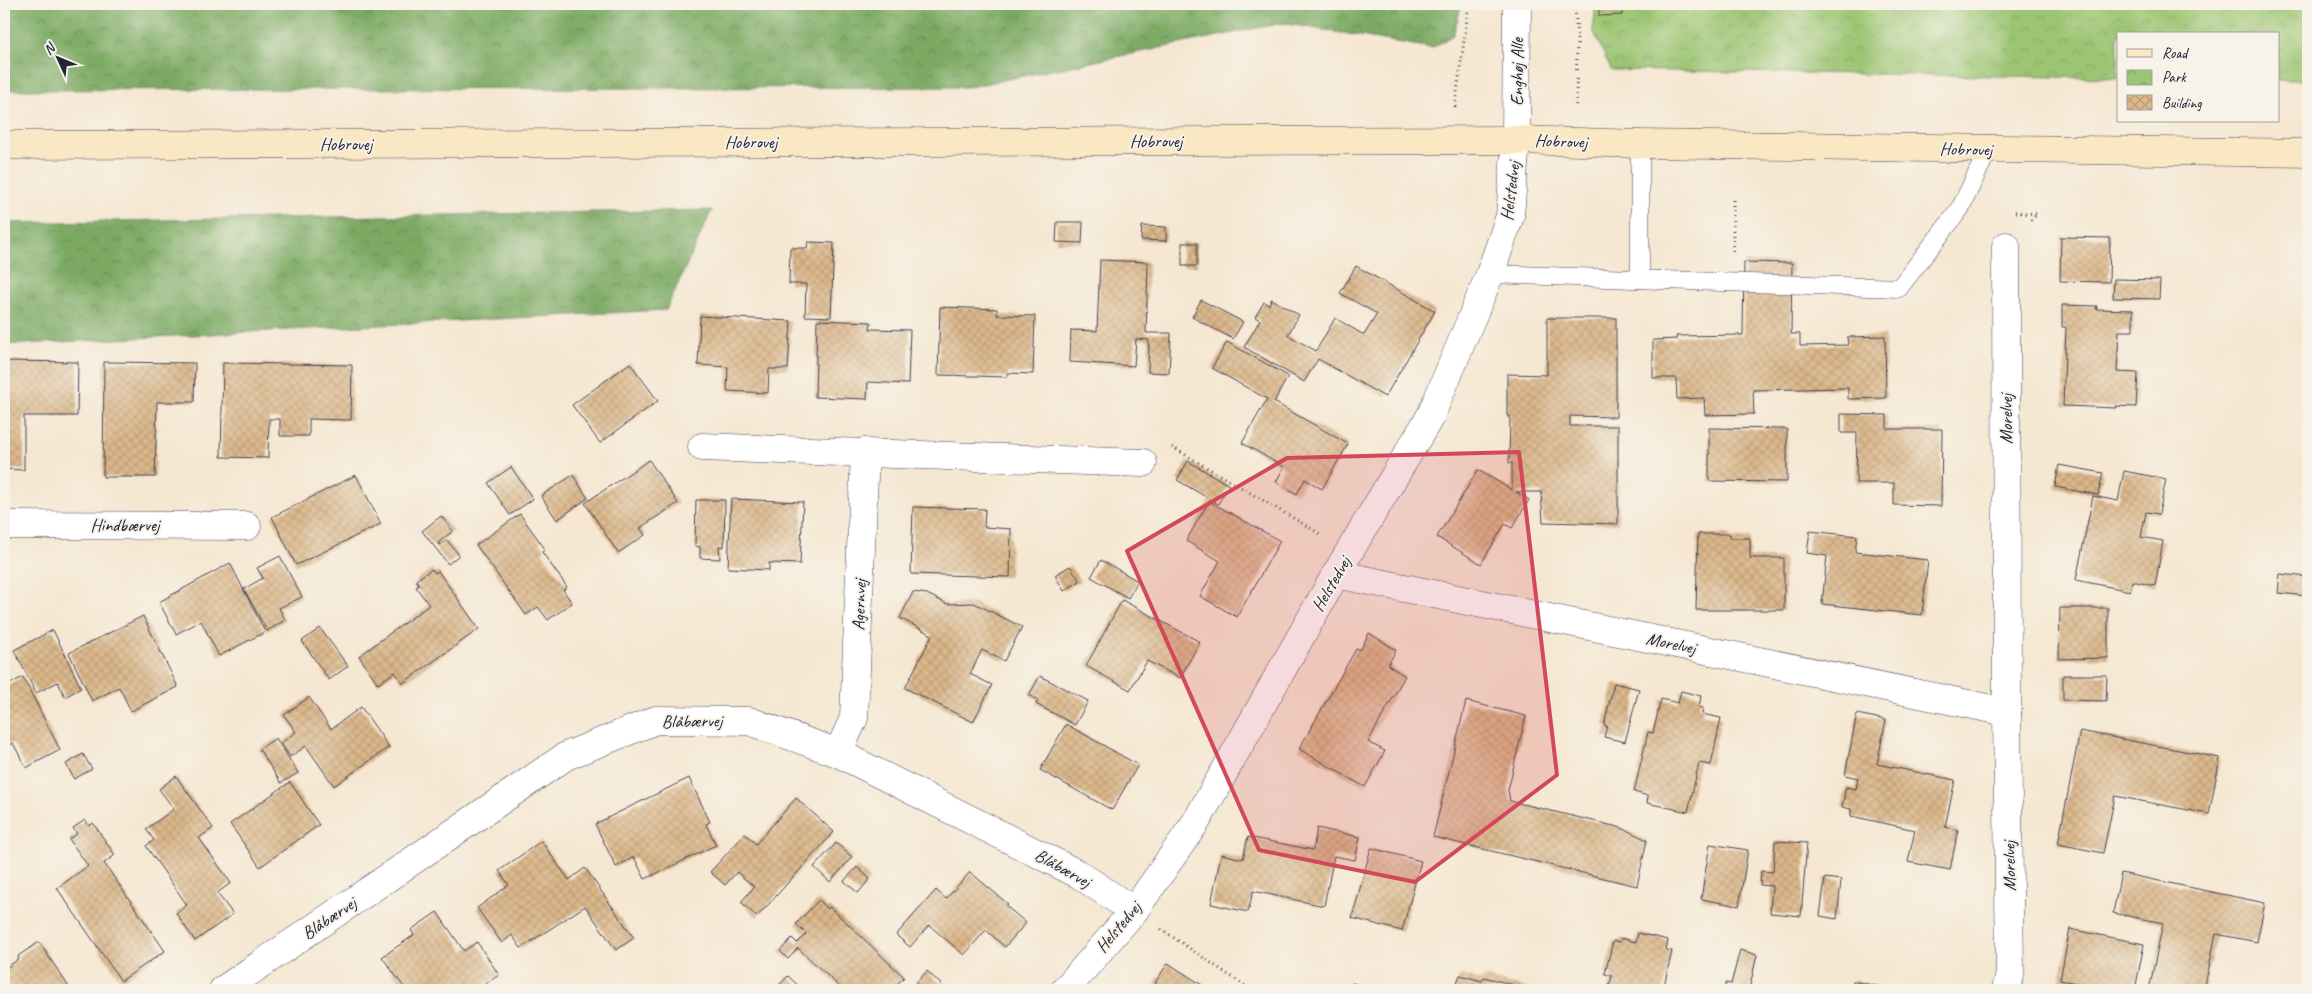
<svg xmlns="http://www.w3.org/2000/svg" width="2312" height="994" viewBox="0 0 2312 994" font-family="Caveat,sans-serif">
<defs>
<pattern id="forest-crowns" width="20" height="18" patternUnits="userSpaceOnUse" patternTransform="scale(1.25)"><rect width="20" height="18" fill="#7caa64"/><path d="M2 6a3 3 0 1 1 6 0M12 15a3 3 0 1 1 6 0" fill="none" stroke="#658a54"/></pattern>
<pattern id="park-crowns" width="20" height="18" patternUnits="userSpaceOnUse" patternTransform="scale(1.25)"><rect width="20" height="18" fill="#9bc572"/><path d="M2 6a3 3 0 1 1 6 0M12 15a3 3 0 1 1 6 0" fill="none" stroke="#85a964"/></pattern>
<pattern id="building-cross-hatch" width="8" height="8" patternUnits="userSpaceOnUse" patternTransform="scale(1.25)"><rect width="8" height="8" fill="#dcb78a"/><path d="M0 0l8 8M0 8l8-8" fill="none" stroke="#bc9d78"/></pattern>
</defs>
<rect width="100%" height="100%" fill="#f7f3e8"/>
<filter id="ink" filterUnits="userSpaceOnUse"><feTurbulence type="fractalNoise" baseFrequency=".02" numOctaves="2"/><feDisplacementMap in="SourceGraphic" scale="10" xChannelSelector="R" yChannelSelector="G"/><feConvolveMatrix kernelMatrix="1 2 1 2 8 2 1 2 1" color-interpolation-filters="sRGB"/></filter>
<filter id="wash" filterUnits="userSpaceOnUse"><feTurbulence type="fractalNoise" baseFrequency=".0096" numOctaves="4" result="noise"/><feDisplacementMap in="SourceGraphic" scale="20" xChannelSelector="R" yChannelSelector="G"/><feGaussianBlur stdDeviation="1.12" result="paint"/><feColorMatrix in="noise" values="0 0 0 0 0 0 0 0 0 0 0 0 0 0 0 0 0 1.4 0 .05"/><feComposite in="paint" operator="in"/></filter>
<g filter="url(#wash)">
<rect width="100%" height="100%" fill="#f5e7d1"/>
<g fill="url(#forest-crowns)" stroke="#4f6650">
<polygon points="4,4 1461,4 1461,7 1453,35 1432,48 1282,23 969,87 4,90"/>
<polygon points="712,210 666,310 4,345 4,223"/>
</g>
<polygon fill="url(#park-crowns)" stroke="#5e7456" points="1596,4 2308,4 2308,80 2278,80 2278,34 2118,34 2118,78 1611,70 1593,30"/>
<g id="blocks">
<g fill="url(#building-cross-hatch)">
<polygon points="1599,4 1621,4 1622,15 1599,16"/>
<polygon points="1057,222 1083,222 1082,243 1056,242"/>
<polygon points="1142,226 1166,227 1166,241 1141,240"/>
<polygon points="2061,237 2110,238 2109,282 2060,281"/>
<polygon points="808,242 834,243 831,317 805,316 806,284 789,284 790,248 807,248"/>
<rect x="1182" y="243" width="15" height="23"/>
<polygon points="1100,260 1148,262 1146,333 1171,333 1169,373 1148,372 1149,340 1136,339 1134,366 1070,362 1071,330 1097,331"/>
<polygon points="1744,262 1792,263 1791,334 1800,334 1800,346 1848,345 1847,337 1885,336 1886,398 1848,399 1848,388 1753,390 1754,414 1705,415 1704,398 1677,399 1676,378 1653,378 1653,340 1677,339 1676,336 1743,335"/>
<polygon points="1356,266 1435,311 1385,397 1318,359 1304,382 1244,347 1260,320 1255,317 1264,302 1269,305 1271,299 1299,315 1288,335 1316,351 1335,318 1364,335 1377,314 1340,293"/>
<polygon points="2114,279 2160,280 2159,299 2113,298"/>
<polygon points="1201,300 1243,322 1233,339 1192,317"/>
<polygon points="2062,305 2097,306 2096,309 2133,310 2133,331 2119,331 2117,372 2138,373 2136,407 2116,406 2117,408 2063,406 2066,327 2062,327"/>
<polygon points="940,307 997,309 997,315 1035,316 1033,374 1008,373 1008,377 938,375"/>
<polygon points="700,316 791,321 788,369 769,369 768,393 727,391 728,367 698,365"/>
<polygon points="1547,318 1616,318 1616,417 1570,416 1570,426 1618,426 1618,524 1543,522 1541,492 1516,492 1529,500 1512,528 1505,524 1481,564 1437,537 1478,470 1512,490 1512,463 1509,463 1510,416 1507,416 1507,374 1547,375"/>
<polygon points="817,320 871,322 870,329 910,330 908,384 868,382 867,399 815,397"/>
<polygon points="1227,342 1288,376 1274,402 1348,444 1322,489 1305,479 1297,494 1276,482 1284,467 1242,443 1267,399 1212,368"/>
<polygon points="4,361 78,362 77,416 24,416 24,470 4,469"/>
<polygon points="104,362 195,363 194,402 157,402 155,477 103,477"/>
<polygon points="223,363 352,365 351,420 309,419 309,436 280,436 280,419 269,419 268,458 221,457"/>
<polygon points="630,363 658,401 600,443 572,405"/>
<polygon points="1841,414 1887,415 1887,429 1942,429 1941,506 1894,505 1894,483 1856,483 1857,433 1841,433"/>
<polygon points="1709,428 1787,429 1787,482 1709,481"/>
<polygon points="649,460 678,503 640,528 645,535 618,553 585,503"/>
<polygon points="1188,461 1229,485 1218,504 1177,480"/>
<polygon points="2059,465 2103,473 2098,495 2055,487"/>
<polygon points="511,467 533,499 510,515 488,483"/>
<polygon points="2124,471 2166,479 2159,514 2146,512 2141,537 2163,541 2155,586 2132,581 2130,591 2076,580 2093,496 2118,501"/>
<polygon points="356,475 381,524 296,565 272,517"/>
<polygon points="573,475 588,498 557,520 541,496"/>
<polygon points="731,499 803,502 800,564 769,563 769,570 728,568"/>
<polygon points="696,500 725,500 724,547 719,546 720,559 700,558 700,547 695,546"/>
<polygon points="1209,501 1280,541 1237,617 1200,596 1220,561 1186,541"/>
<polygon points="913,507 985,509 984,527 1011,529 1010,577 911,574"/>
<polygon points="520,514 545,549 542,552 567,587 563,590 572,603 548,620 538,607 526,615 476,545"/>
<polygon points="441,516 453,531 438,543 440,545 447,540 459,555 448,564 422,531"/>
<polygon points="1810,531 1857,536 1855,552 1928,560 1922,615 1822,604 1827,556 1807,553"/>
<polygon points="1698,534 1730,534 1730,538 1750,538 1750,558 1784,558 1784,610 1696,610"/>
<polygon points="280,556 302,597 279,608 285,620 267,631 244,589 263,578 257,568"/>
<polygon points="1101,560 1138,581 1128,598 1091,577"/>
<polygon points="230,563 265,632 219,656 201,621 176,634 159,602"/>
<polygon points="1070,566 1080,581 1064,591 1055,575"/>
<polygon points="432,569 435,573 438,571 479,629 403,683 395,672 378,684 359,656 429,605 416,587 419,585 416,580"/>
<polygon points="2280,574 2308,577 2308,596 2278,593"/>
<polygon points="913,592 927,594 947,604 974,603 1022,627 1004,661 982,650 970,674 992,685 973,722 905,688 932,635 900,618"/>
<polygon points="1122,600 1200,642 1180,678 1147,661 1130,690 1086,666"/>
<polygon points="2060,608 2108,608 2108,658 2059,659"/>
<polygon points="143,616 178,687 131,711 119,687 92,701 69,653"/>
<polygon points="320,628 348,666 329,680 302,641"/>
<polygon points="53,630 81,688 65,697 58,682 36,693 14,650"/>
<polygon points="1369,633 1396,650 1388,665 1405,676 1368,742 1385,751 1365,787 1299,749 1356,649 1361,649"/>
<polygon points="2063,675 2107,675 2106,701 2063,700"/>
<polygon points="1040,676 1088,701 1075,725 1036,704 1038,700 1029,695"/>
<polygon points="23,677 60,750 26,768 13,743 4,748 4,687"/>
<polygon points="1614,683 1639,689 1625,742 1604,737 1607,726 1604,725"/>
<polygon points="1681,691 1701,696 1699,707 1703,708 1702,714 1721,718 1711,765 1699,763 1688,812 1647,803 1648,796 1634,792 1648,732 1653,733 1661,699 1678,703"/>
<polygon points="309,697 331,729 361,707 389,747 334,786 306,746 290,757 281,743 296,732 284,715"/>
<polygon points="1466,701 1526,716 1508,790 1510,801 1622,828 1647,840 1637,886 1433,837"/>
<polygon points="1857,714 1886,720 1877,764 1955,780 1945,827 1958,830 1950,870 1908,862 1915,830 1851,816 1851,809 1842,807 1846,787 1856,789 1858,778 1845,775"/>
<polygon points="1066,724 1138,765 1112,810 1040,770"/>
<polygon points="2080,731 2220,758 2209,814 2115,796 2103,853 2058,844"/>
<polygon points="276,738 298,773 281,783 259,749"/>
<polygon points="83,754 92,769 74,779 66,764"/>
<polygon points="176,776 213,828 199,838 231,883 217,893 233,914 195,941 176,913 187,905 146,846 154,840 146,829 174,809 159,789"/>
<polygon points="689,778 710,822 706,824 716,845 645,879 634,857 616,867 595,824"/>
<polygon points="290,782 319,825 260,867 230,824"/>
<polygon points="796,798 834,832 757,917 741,902 754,887 737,872 725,885 710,872 745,834 756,844"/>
<polygon points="85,820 89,826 93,823 115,855 104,863 165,951 121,981 57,888 88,866 69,839 77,834 73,828"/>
<polygon points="1317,828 1360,837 1355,860 1334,856 1324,906 1253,891 1248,912 1211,904 1221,854 1243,859 1248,837 1313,850"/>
<polygon points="541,841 569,880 585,868 634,938 616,950 585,906 521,948 512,935 502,943 477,908 509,885 499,871"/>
<polygon points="1775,841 1807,843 1801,916 1770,913 1772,886 1760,885 1761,871 1773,872"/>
<polygon points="836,843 852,857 830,882 814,867"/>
<polygon points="1710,844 1748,850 1739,906 1701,899"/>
<polygon points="1371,848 1421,861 1402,931 1352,918"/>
<polygon points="857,867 870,879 858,893 844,881"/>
<polygon points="970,872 1008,904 1006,906 1026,923 1005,947 986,930 964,955 929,925 910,947 896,935 936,890 946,899"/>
<polygon points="2121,873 2265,903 2257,942 2216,934 2204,990 2149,990 2163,923 2113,913"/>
<polygon points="1825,878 1841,880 1837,919 1820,916"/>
<polygon points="819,900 828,909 830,907 904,977 892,990 843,990 798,948 788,959 780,951 792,938 797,943 806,934 796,924"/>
<polygon points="437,912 464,951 477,942 499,975 476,990 406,990 382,957 414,935 411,930"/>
<polygon points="2070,929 2144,944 2135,990 2113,990 2060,980"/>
<polygon points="1638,933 1668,940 1666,950 1672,951 1663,990 1608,990 1612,976 1605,974 1613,941 1620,942 1621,938 1636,942"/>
<polygon points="39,942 71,990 4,990 4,969 19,959 18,956"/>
<polygon points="1740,950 1757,955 1749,990 1724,990 1726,983 1731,984"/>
<polygon points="1168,963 1210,990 1166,990 1155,983"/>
<polygon points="927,971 947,990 909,990"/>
<polygon points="1460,975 1482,981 1484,977 1533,990 1454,990"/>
<polygon points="788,976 803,990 775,990"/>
<polygon points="1853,981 1881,987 1880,990 1851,990"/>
<polygon points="1352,983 1378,990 1350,990"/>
</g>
</g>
</g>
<g filter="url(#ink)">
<use href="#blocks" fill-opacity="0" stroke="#424052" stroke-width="1"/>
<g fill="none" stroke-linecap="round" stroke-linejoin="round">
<defs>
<g id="lane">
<polyline points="1490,274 1899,288 1960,209 1988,150"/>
<polyline points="1640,279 1640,144"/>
</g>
<g id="street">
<polyline points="2006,246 2007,712 2010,974 2006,990"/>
<polyline points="702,447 1143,463"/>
<polyline points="4,525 247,526"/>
<polyline points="1336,574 2007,712"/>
<polyline points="838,753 854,718 865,452"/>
<polyline points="223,990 566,756 656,720 749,721 838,753 1080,875 1134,911"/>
<polyline points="1065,990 1134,911 1196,822 1336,574 1431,415 1490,274 1510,216 1516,140 1517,4"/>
</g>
<polyline id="secondary" points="4,145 1516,140 1640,144 2308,153"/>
</defs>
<use href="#lane" stroke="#424052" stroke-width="19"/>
<use href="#street" stroke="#424052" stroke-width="29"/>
<use href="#secondary" stroke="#424052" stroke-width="29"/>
<g stroke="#424052" stroke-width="3" stroke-dasharray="1 4" stroke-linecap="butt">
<polyline points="1575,4 1577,41 1576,108"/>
<polyline points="1455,107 1469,4"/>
<polyline points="1733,200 1733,254"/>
<polyline points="2015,212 2037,214 2029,222"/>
<polyline points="1172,447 1322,535"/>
<polyline points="1161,929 1251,990"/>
</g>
<use href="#lane" stroke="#fff" stroke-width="18"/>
<use href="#street" stroke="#fff" stroke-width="28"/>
<use href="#secondary" stroke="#fae7c3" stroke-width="28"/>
</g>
</g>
<path fill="#d1495b" fill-opacity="0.2" stroke="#d1495b" stroke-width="4" stroke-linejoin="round" d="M1519 452 1557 775 1415 882 1259 850 1127 551 1287 458Z"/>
<g text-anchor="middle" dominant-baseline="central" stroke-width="4" stroke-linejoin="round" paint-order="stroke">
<g font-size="18" fill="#22223b" stroke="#f7f3e8">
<text transform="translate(1517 72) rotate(-90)">Enghøj Alle</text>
<text x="1156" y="141">Hobrovej</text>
<text transform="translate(1561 141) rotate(2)">Hobrovej</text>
<text x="751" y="142">Hobrovej</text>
<text x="346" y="144">Hobrovej</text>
<text transform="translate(1966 149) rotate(1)">Hobrovej</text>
<text transform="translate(1510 191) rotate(-83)">Helstedvej</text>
<text transform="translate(2006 419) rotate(-90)">Morelvej</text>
<text x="125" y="525">Hindbærvej</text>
<text transform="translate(1331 584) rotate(-60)">Helstedvej</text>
<text transform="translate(859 605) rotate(-88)">Agernvej</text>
<text transform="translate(1671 643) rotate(12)">Morelvej</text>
<text transform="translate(692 721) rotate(-1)">Blåbærvej</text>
<text transform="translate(2009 866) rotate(-91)">Morelvej</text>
<text transform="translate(1063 868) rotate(29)">Blåbærvej</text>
<text transform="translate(329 918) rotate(-34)">Blåbærvej</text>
<text transform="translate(1118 927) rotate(-50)">Helstedvej</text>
</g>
</g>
<rect width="2312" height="994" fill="none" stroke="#f7f3e8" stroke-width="20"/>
<rect x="2117" y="32" width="162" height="90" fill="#f7f3e8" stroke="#a29fa3"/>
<rect x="2127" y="49" width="25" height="8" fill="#fae7c3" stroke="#a29fa3"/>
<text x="2162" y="58" font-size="15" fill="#22223b">Road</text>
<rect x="2127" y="70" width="25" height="15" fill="url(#park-crowns)" stroke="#a29fa3"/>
<text x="2162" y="82" font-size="15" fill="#22223b">Park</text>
<rect x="2127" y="95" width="25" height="15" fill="url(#building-cross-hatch)" stroke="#a29fa3"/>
<text x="2162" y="108" font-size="15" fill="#22223b">Building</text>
<g transform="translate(58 58) rotate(314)" stroke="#f7f3e8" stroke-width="4" paint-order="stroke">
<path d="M0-4L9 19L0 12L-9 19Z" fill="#22223b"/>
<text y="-8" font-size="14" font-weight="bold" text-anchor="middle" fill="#22223b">N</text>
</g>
</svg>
